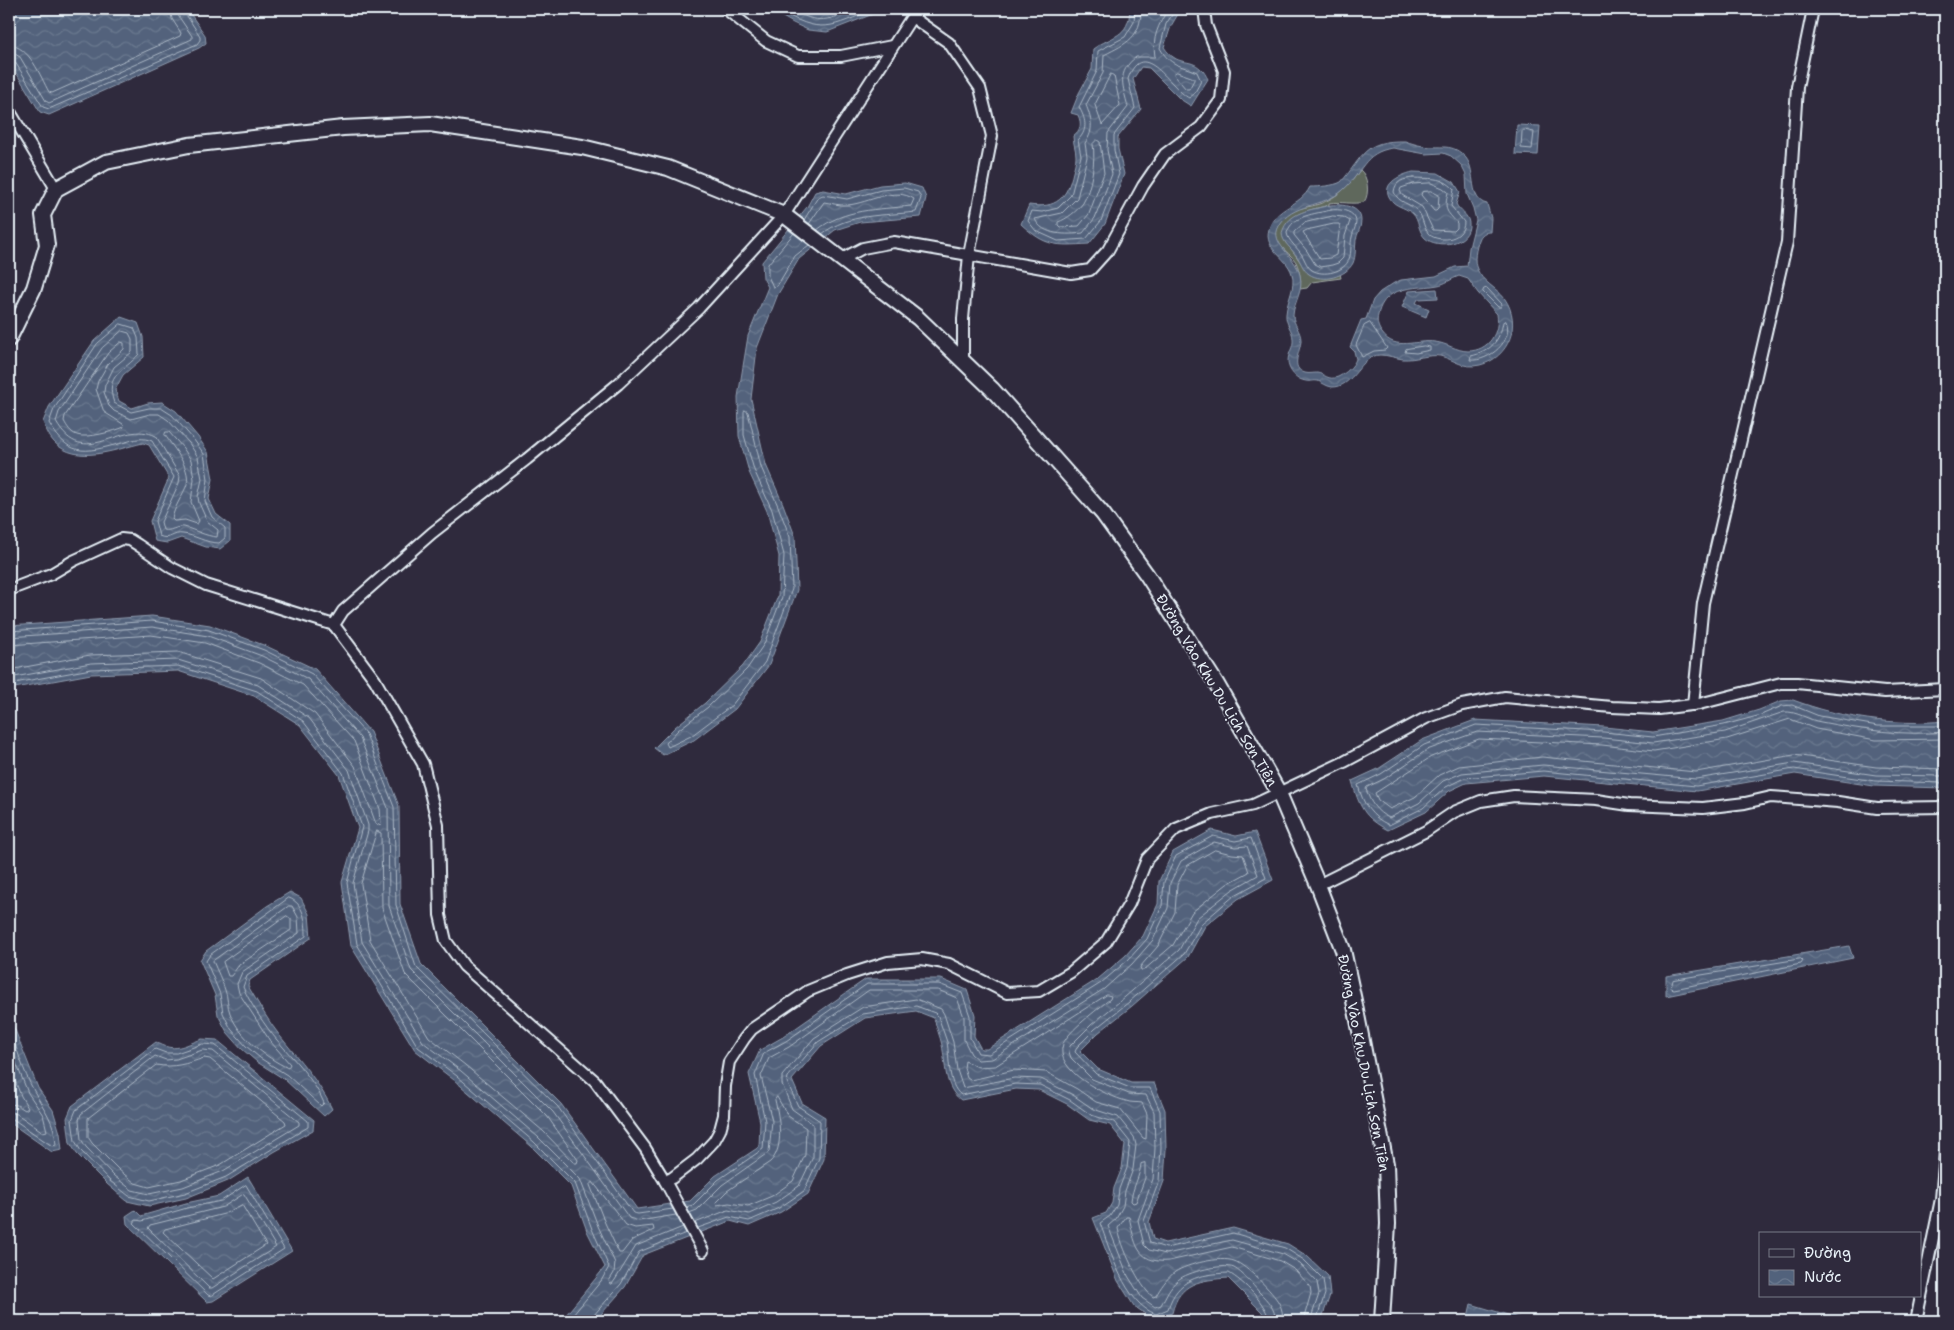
<svg xmlns="http://www.w3.org/2000/svg" width="1954" height="1330" viewBox="0 0 1954 1330" font-family="'Shantell Sans',sans-serif">
<defs>
<pattern id="water-waves" width="16" height="10" patternUnits="userSpaceOnUse" patternTransform="scale(1.25)"><rect width="16" height="10" fill="#52627c"/><path d="M0 5q4-4 8 0t8 0" fill="none" stroke="#6b798f"/></pattern>
</defs>
<rect width="100%" height="100%" fill="#2f2a3d"/>
<filter id="ink" filterUnits="userSpaceOnUse"><feTurbulence type="fractalNoise" baseFrequency=".02" numOctaves="2"/><feDisplacementMap in="SourceGraphic" scale="10" xChannelSelector="R" yChannelSelector="G"/><feConvolveMatrix kernelMatrix="1 2 1 2 8 2 1 2 1" color-interpolation-filters="sRGB"/></filter>
<g filter="url(#ink)">
<path fill="#5f685b" stroke="#a4acaa" d="M1360 170C1368 176 1370 194 1364 202 1352 205 1341 201 1329 203V205L1306 211 1285 242C1305 262 1305 287 1340 274L1341 278 1312 282 1307 288 1300 289C1301 279 1300 271 1296 262 1292 255 1285 252 1280 245 1270 232 1281 218 1293 211 1301 207 1311 207 1319 204 1337 198 1350 185 1360 170Z"/>
<g fill="url(#water-waves)" stroke="#8e9bae" fill-rule="evenodd">
<polygon points="9,9 187,9 205,35 206,43 199,48 49,115 40,112 9,61"/>
<polygon points="769,9 886,9 827,32 808,30 793,23"/>
<path d="M1130 9H1181L1171 26 1164 47C1178 68 1189 57 1201 69 1204 71 1206 76 1208 79L1191 106 1180 99 1149 68 1141 67 1133 79 1141 109 1118 137V149L1124 174 1105 224 1089 244C1056 246 1046 247 1021 224L1029 205C1057 209 1067 198 1073 172 1074 167 1076 161 1076 156 1076 149 1073 143 1073 136 1081 130 1082 124 1078 115L1071 113 1079 93 1092 69 1093 49C1112 35 1129 38 1130 9Z"/>
<polygon points="1517,125 1540,126 1538,155 1515,154"/>
<path d="M1405 141C1411 143 1417 145 1423 146 1440 149 1453 142 1466 158 1477 172 1468 200 1487 204L1491 218 1490 232C1485 232 1481 234 1479 240 1476 248 1473 261 1477 269 1482 282 1497 288 1505 299 1522 324 1509 358 1480 365 1462 369 1456 360 1440 356 1428 354 1415 360 1403 359 1395 358 1388 355 1380 355 1360 355 1354 388 1332 387 1326 386 1323 383 1318 381 1314 380 1310 382 1306 381 1297 380 1288 371 1288 361 1288 353 1294 347 1293 339 1293 330 1285 324 1286 314 1287 300 1296 288 1292 274 1287 256 1263 250 1269 229 1275 207 1301 206 1310 187 1318 187 1334 186 1341 182 1364 156 1363 140 1405 141ZM1393 148 1426 154 1443 153 1451 156 1461 165 1466 175 1467 194 1473 208 1476 220 1469 248 1467 266 1455 267 1436 276 1401 280 1394 283 1380 292 1373 300 1366 319 1361 320 1350 347 1354 351 1356 359C1353 367 1346 373 1338 377 1328 381 1325 374 1317 373 1313 373 1309 374 1305 373 1289 368 1301 351 1301 340 1301 331 1293 324 1293 315 1294 301 1304 291 1300 275 1295 254 1269 244 1279 226 1291 203 1323 208 1343 190 1363 173 1363 152 1393 148ZM1459 276 1468 279 1478 293 1497 314C1500 332 1489 351 1468 351 1457 351 1446 343 1435 342 1417 339 1395 352 1382 333 1378 328 1376 322 1378 315 1380 306 1384 299 1392 294 1406 286 1423 288 1438 285 1445 284 1451 279 1459 276Z"/>
<path d="M1413 172 1438 173 1454 182 1460 192 1456 204C1460 212 1468 214 1469 223 1471 245 1437 249 1425 238 1418 231 1419 220 1413 214 1407 208 1398 207 1393 202 1377 185 1400 175 1413 172Z"/>
<polygon points="905,183 922,188 926,198 921,217 860,222 835,230 799,259 778,294 757,348 751,399 766,465 783,504 795,536 797,590 769,665 735,709 694,740 663,755 654,748 675,727 705,703 743,666 760,642 778,596 779,556 767,511 749,472 739,436 738,397 748,336 768,287 763,278 762,262 807,207 815,192 823,190 846,194 880,185"/>
<path d="M1331 205C1342 204 1361 206 1361 221 1361 228 1357 234 1356 240 1355 248 1356 256 1353 263 1346 277 1322 283 1309 274 1303 270 1302 264 1298 258 1293 249 1282 243 1282 233 1288 211 1311 210 1331 205Z"/>
<polygon points="1437,289 1438,298 1418,299 1416,303 1429,309 1426,317 1402,307 1409,291"/>
<path d="M121 317 138 323 143 337 144 357 123 375 115 390 119 401 132 408 148 403 162 402 176 411 198 437 208 452 213 479 209 499 216 514 230 525V541L220 549 206 547 181 538 167 543 155 541 150 521 169 478 149 445 143 443C116 449 77 466 54 442 49 437 46 429 43 422L49 407 94 341Z"/>
<path d="M152 616 210 625 266 646 315 669 370 732 399 806 400 904 421 964 561 1104 637 1209 690 1201 715 1176 759 1147 760 1122 749 1074 760 1050 783 1037 866 979H941L967 990 975 1015 974 1036 981 1049H987L1098 979 1125 956 1143 936 1158 904 1159 881 1173 852 1212 830 1236 836 1255 832 1273 880 1238 899 1205 926 1188 957 1132 1006 1098 1033 1080 1051 1098 1069 1131 1083H1154L1165 1110 1166 1149 1164 1181 1149 1222 1153 1239 1165 1243 1233 1228 1288 1244 1307 1256 1328 1276 1330 1295 1321 1321H1265L1262 1312 1228 1278C1201 1280 1179 1282 1172 1313L1154 1320 1134 1306 1118 1281 1093 1218 1106 1213 1112 1203 1114 1188 1122 1168 1125 1144 1110 1125 1089 1120 1067 1104 1039 1090 1016 1089 961 1100C944 1088 946 1064 942 1045 940 1036 936 1027 934 1018L916 1011 865 1018 821 1046 792 1080 802 1103 825 1117 824 1159 808 1194 781 1212 749 1226 730 1221 643 1255 625 1287 595 1321H561L605 1267 587 1231 571 1186 531 1146 454 1080 415 1050 351 946 342 882 358 828 339 775 300 725 254 696 178 671 91 674 9 689V626Z"/>
<path d="M1793 700C1841 718 1894 726 1945 721V788L1874 786 1795 774 1697 791 1544 776 1466 783 1449 791 1426 812 1388 830C1364 818 1359 806 1352 781L1378 769 1422 740 1475 720 1604 727 1653 732 1723 721 1759 710 1781 701Z"/>
<path d="M290 892 301 898 309 914 311 938 250 980 248 986C258 1003 268 1021 280 1036 299 1060 319 1081 332 1109L324 1116 284 1079 257 1062 242 1049 227 1032 218 1015 215 995 200 960 206 951 267 906Z"/>
<polygon points="1849,946 1853,958 1666,996 1666,976"/>
<polygon points="9,1006 13,1025 38,1088 53,1110 60,1133 62,1150 52,1152 9,1122"/>
<path d="M202 1039 217 1040 314 1120 313 1130 274 1152 228 1181 186 1198 149 1206 127 1201 107 1184 77 1154 70 1143 67 1118 72 1106 156 1042C175 1053 182 1046 202 1039Z"/>
<polygon points="248,1177 292,1251 213,1301 207,1302 127,1224 126,1216 135,1210 141,1216 186,1203 219,1196"/>
<polygon points="1471,1304 1528,1321 1467,1321"/>
</g>
<g fill="none" stroke-linecap="round" stroke-linejoin="round">
<g stroke="#acb8c6" stroke-width="1">
<path d="M777 9C822 36 830 27 875 9"/>
<path d="M790 9C820 26 827 20 858 9"/>
<path d="M1135 9 1134 22 1125 37 1098 51 1097 71 1079 107C1085 118 1089 129 1078 140L1081 156 1071 195 1058 208 1042 212 1032 211 1028 221 1036 231 1058 241 1086 239 1101 221 1119 174 1114 150V135L1135 108 1128 79C1143 35 1171 89 1189 98L1194 94 1201 81 1197 72C1180 65 1170 66 1160 48L1166 24 1176 9"/>
<path d="M1141 9C1141 38 1127 43 1104 55L1103 73 1086 105C1091 118 1095 130 1085 143L1087 157 1077 198 1062 213 1035 219C1042 236 1068 235 1083 233L1095 218 1112 174 1107 150 1108 133 1128 107C1123 86 1116 73 1136 57H1155C1152 37 1158 26 1168 9"/>
<path d="M9 45C30 46 40 76 49 92L52 93 180 36 181 33 172 19 170 9"/>
<polyline points="9,53 15,54 20,57 46,101 49,103 192,39 192,36 179,17 177,9"/>
<polyline points="9,59 15,62 43,107 49,109 197,44 200,40 200,36 185,13 184,9"/>
<polygon points="1177,72 1194,78 1194,80 1189,89 1186,89 1175,76 1174,74"/>
<polygon points="1111,74 1114,76 1120,105 1102,125 1095,105"/>
<polygon points="1524,130 1534,132 1532,149 1521,148 1522,132"/>
<path d="M1097 140 1100 142 1104 173 1089 214 1079 226 1060 227 1058 225V222C1067 219 1077 211 1083 203 1091 190 1096 159 1093 144Z"/>
<path d="M1413 178C1429 179 1442 176 1454 189L1451 206 1464 222C1464 243 1434 242 1428 233 1423 227 1423 217 1418 211 1410 203 1398 203 1394 192 1395 181 1404 179 1413 178Z"/>
<path d="M1431 183 1443 188 1448 192C1444 211 1446 210 1457 223V228L1454 231 1433 230 1422 207 1402 195 1400 191 1401 188 1413 184Z"/>
<polygon points="1431,191 1439,195 1438,209 1436,211 1434,211 1421,195 1422,192"/>
<path d="M1331 210C1339 209 1351 210 1355 218 1358 224 1353 231 1352 237 1350 244 1352 252 1349 259 1345 272 1323 277 1312 270 1307 267 1305 260 1302 255 1297 247 1288 241 1287 233 1292 215 1315 214 1331 210Z"/>
<polygon points="1333,216 1343,217 1350,221 1345,236 1343,258 1338,263 1332,265 1321,267 1315,264 1307,251 1294,235 1294,232 1304,223"/>
<path d="M804 220 818 197 823 195 847 199 881 190 904 188 918 192 921 198 916 212C884 216 848 213 822 234"/>
<path d="M809 224 824 202C831 203 840 206 848 205 869 203 894 186 914 199L911 206C877 210 845 208 817 230"/>
<polygon points="1334,224 1339,224 1340,226 1336,255 1330,258 1320,259 1303,232 1307,230"/>
<polyline points="794,233 768,264 768,276 773,287 777,286 795,256 809,245"/>
<polygon points="1484,289 1487,288 1502,304 1501,307 1498,307 1483,292"/>
<path d="M1506 321C1515 340 1489 362 1470 360L1471 356C1490 352 1500 341 1503 322Z"/>
<polygon points="1370,323 1387,348 1385,350 1374,351 1362,357 1356,345 1364,326"/>
<path d="M121 324 134 328 138 338 139 354C124 372 104 374 114 403L131 412 149 408H161L172 415 194 440 204 454 208 479 205 501 212 517 225 528V538L219 543C205 543 195 535 183 534 173 532 170 541 159 536L155 521 174 477 152 441C143 437 135 439 126 442 89 451 71 461 49 423L54 409 97 344Z"/>
<path d="M122 331 129 333 132 339V352L114 367 105 385 104 392 109 406 114 411 131 419 150 414H159L168 420 189 443 198 457 202 479 198 497 199 503 207 521 218 530 217 537C205 536 195 530 184 527 176 526 170 532 163 530L161 522 179 483 180 476 156 436C121 418 84 472 56 422L59 412 102 348Z"/>
<path d="M121 342 124 343V349L108 364 98 381 96 389 104 412 123 424 124 427C116 431 86 439 77 435 71 433 67 427 64 421L65 416 108 353Z"/>
<polygon points="1424,346 1430,347 1430,350 1416,353 1405,352 1406,349"/>
<polygon points="745,410 748,412 761,467 778,506 790,537 792,589 765,662 732,705 691,736 668,747 666,743 678,730 708,707 747,669 764,644 782,597 784,555 772,510 754,470 744,435 744,412"/>
<path d="M166 432H169L183 448 191 460 194 479 191 502 199 521 197 524 185 520 174 521 172 519C174 508 181 498 186 487 193 470 174 449 165 435Z"/>
<polyline points="9,631 152,621 209,630 264,650 312,674 366,734 394,807 396,905 416,967 558,1107 633,1213 638,1214 673,1209"/>
<polyline points="9,637 152,627 208,636 262,656 308,679 360,738 388,808 389,906 411,970 553,1112 629,1218 639,1221 676,1215"/>
<polyline points="9,645 151,635 205,643 259,663 303,685 354,741 380,809 381,824 378,825 376,824 355,766 315,714 261,678 178,652 90,655 9,670"/>
<polyline points="9,678 91,663 178,660 258,685 309,718 349,770 368,825 368,831 353,883 362,942 423,1042 461,1071 538,1137 580,1179 598,1226 615,1263 614,1273 609,1281 610,1284 612,1284 615,1280 636,1246 683,1227"/>
<polyline points="9,684 91,669 178,666 257,691 303,721 343,773 362,827 347,883 357,944 418,1047 457,1076 534,1142 575,1183 592,1229 609,1267 601,1281 568,1321"/>
<path d="M1945 726H1878L1819 716 1792 705 1782 706 1761 715 1724 725 1653 737 1604 732 1476 725 1424 745 1381 774 1358 785C1363 804 1371 817 1389 825L1423 808 1446 787 1464 778 1543 771 1696 786 1794 769 1875 781 1945 783"/>
<path d="M1945 732C1903 736 1862 730 1821 722 1808 720 1797 711 1784 712L1725 732 1653 743 1603 738 1477 732 1427 750 1384 779 1367 787 1366 789C1370 802 1376 812 1389 818L1419 803 1443 781 1462 773 1543 765 1696 779 1794 763 1876 775 1945 776"/>
<polyline points="1945,739 1876,740 1816,729 1790,719 1727,739 1654,751 1602,745 1479,739 1431,757 1375,793 1378,800 1390,809 1415,797 1439,775 1459,766 1542,757 1696,772 1794,755 1876,767 1945,769"/>
<polygon points="377,831 381,833 382,908 405,974 547,1116 578,1160 577,1163 574,1163 543,1131 465,1065 429,1037 370,940 361,884"/>
<polygon points="1215,850 1232,854 1243,855 1249,872 1227,884 1192,912 1173,945 1144,970 1141,970 1140,967 1158,946 1175,912 1177,885 1187,866"/>
<path d="M289 898C304 903 306 922 306 936L247 976 243 987C250 1003 265 1026 277 1040 293 1059 314 1079 324 1103L321 1106 287 1075 260 1058 246 1046 231 1029 223 1013 220 994 206 961 210 955Z"/>
<path d="M289 906H292L298 917 299 933 242 972 237 984 239 993 270 1041 290 1064 288 1068C265 1057 239 1037 230 1013 227 1006 228 997 225 990 222 980 217 971 213 961Z"/>
<polygon points="287,916 291,919 291,930 239,965 231,976 228,976 223,962"/>
<polygon points="1801,959 1803,961 1801,964 1674,989 1671,988 1673,980"/>
<path d="M1107 995 1111 996 1110 999C1098 1009 1068 1031 1063 1044 1053 1071 1107 1096 1126 1101 1131 1103 1137 1102 1142 1103L1147 1114 1146 1139 1143 1138 1120 1109 1096 1102 1077 1089 1046 1072 1014 1070 980 1078 970 1080 967 1078 964 1068 965 1061 978 1067 995 1066Z"/>
<path d="M9 1028C17 1048 23 1071 34 1091 44 1110 55 1121 56 1145L52 1146 13 1119 9 1118"/>
<polygon points="203,1044 215,1045 308,1121 308,1127 226,1177 185,1193 149,1201 129,1196 110,1181 81,1151 75,1141 72,1120 76,1110 155,1049 166,1053 176,1053"/>
<polyline points="9,1045 28,1093 43,1115 47,1131 43,1132 17,1114 9,1112"/>
<polygon points="203,1050 213,1051 299,1122 299,1125 223,1171 183,1187 149,1194 132,1190 114,1176 86,1147 81,1139 79,1120 81,1114 155,1056 166,1060 176,1059"/>
<path d="M204 1058 210 1059 285 1121 286 1124 220 1165 181 1180 149 1187 135 1183 119 1170 92 1143 88 1137V1118L156 1065C174 1068 186 1064 204 1058Z"/>
<polyline points="9,1065 21,1096 28,1108 25,1110 17,1105 9,1104"/>
<path d="M777 1097 788 1116 806 1128 805 1155 793 1181 772 1196 748 1206 729 1203 717 1205 716 1202 727 1191 770 1162C785 1148 779 1118 775 1100Z"/>
<path d="M1145 1163V1178L1136 1202 1133 1203 1131 1201C1132 1188 1140 1177 1141 1164Z"/>
<polygon points="593,1182 626,1225 635,1228 653,1226 654,1230 632,1240 622,1253 619,1253 605,1223 590,1185"/>
<polygon points="246,1185 284,1249 211,1296 208,1295 134,1223 136,1220 142,1221 187,1208 221,1201"/>
<polygon points="244,1194 276,1247 212,1288 209,1288 148,1228 150,1225 223,1207"/>
<polygon points="242,1205 266,1245 213,1279 163,1232 165,1229 224,1214"/>
<polyline points="686,1207 693,1205 718,1180 763,1149 765,1121 755,1075 764,1053 786,1041 867,984 939,984 962,993 970,1016 970,1038 978,1053 989,1054 1101,983 1128,960 1147,939 1162,906 1164,882 1176,856 1213,836 1235,841 1251,838 1266,878 1235,895 1202,923 1184,954 1129,1002 1095,1029 1077,1047 1075,1052 1096,1074 1130,1088 1150,1088 1160,1111 1161,1148 1159,1181 1144,1221 1150,1243 1166,1248 1233,1233 1285,1248 1304,1260 1323,1279 1325,1294 1316,1321"/>
<polyline points="689,1213 697,1210 722,1185 769,1152 772,1121 761,1076 769,1058 789,1047 869,990 938,990 957,998 964,1017 964,1040 971,1054 978,1060 992,1059 1104,989 1132,964 1153,940 1168,908 1170,883 1181,861 1214,842 1235,847 1247,846 1258,875 1232,890 1197,918 1179,950 1125,997 1091,1025 1070,1046 1069,1052 1071,1058 1092,1079 1129,1094 1146,1095 1154,1112 1155,1148 1153,1179 1138,1220 1144,1245 1149,1250 1166,1254 1232,1240 1283,1254 1300,1264 1317,1282 1319,1294 1310,1321"/>
<path d="M695 1223 728 1210 749 1214 776 1202 799 1186 813 1157V1124L792 1109 782 1084V1076L814 1038 863 1007 916 999 941 1009 944 1014 953 1042 957 1070 963 1088 1014 1078 1041 1079 1073 1095 1093 1109 1118 1117 1134 1137 1136 1145 1133 1169 1125 1191 1123 1206 1116 1219 1108 1226 1128 1276 1142 1298 1155 1307 1161 1305C1166 1296 1169 1287 1178 1280 1187 1272 1223 1263 1234 1268 1243 1273 1252 1284 1259 1292 1268 1301 1275 1308 1276 1321"/>
<path d="M698 1228 729 1217 749 1221 779 1208 804 1191 819 1158 820 1121 798 1106 787 1082 788 1077 818 1042 863 1014 916 1006 935 1013 938 1016C941 1025 944 1033 947 1042 950 1058 947 1084 961 1095L1015 1084 1040 1085 1070 1100 1091 1115 1114 1122 1130 1142 1127 1168 1119 1189 1117 1205 1110 1216 1100 1223C1110 1250 1125 1304 1156 1314L1168 1309C1177 1279 1199 1274 1229 1273 1243 1281 1268 1305 1269 1321"/>
<polyline points="592,1321 593,1316 621,1284 639,1252 686,1233"/>
<path d="M1283 1321C1283 1315 1282 1308 1279 1303 1273 1292 1246 1265 1234 1261 1220 1256 1187 1264 1175 1272 1167 1278 1160 1288 1156 1296L1153 1297C1140 1288 1120 1244 1118 1228L1126 1217H1129C1135 1241 1135 1264 1169 1261L1232 1247 1280 1261 1295 1270 1310 1286 1311 1293 1303 1321"/>
</g>
<defs>
<g id="street">
<polyline points="726,9 766,41 798,56 841,56 892,46"/>
<polyline points="917,9 784,215 699,308 618,384 527,459 432,533 343,611 334,625 375,680 423,764 438,825 440,915 446,941 464,966 595,1081 645,1148 665,1181 672,1178 697,1159 714,1141 720,1130 724,1115 725,1086 729,1062 744,1039 752,1029 808,991 847,975 888,962 922,959 949,964 1007,993 1039,991 1071,972 1106,942 1129,904 1147,859 1176,829 1212,814 1253,805 1344,762 1426,718 1462,705 1505,697 1612,707 1659,709 1699,704 1781,683 1797,683 1885,692 1945,689"/>
<polyline points="912,17 949,43 980,88 992,136 969,255 963,319 963,362"/>
<polyline points="9,110 56,189"/>
<polyline points="842,259 863,248 894,242 1071,273 1090,270 1108,250 1143,186 1165,154 1201,127 1221,100 1224,71 1206,25 1204,9"/>
<polyline points="9,590 51,574 73,561 121,539 130,540 138,545 172,568 206,585 334,625"/>
<polyline points="1693,705 1703,603 1787,242 1797,87 1813,9"/>
<polyline points="1318,885 1426,831 1454,812 1481,801 1514,796 1596,800 1629,805 1703,808 1745,803 1771,797 1838,802 1877,808 1945,807"/>
<polyline points="665,1181 703,1251"/>
<polyline points="1916,1321 1941,1199 1945,1153"/>
</g>
<polyline id="secondary" points="9,339 34,288 47,245 43,215 56,189 106,162 189,145 343,128 430,124 582,147 668,168 784,215 918,318 992,389 1081,489 1103,514 1147,575 1216,683 1279,793 1318,885 1343,950 1356,1010 1386,1164 1388,1224 1382,1321"/>
</defs>
<use href="#street" stroke="#e8f1f8" stroke-width="14"/>
<use href="#secondary" stroke="#e8f1f8" stroke-width="18"/>
<use href="#street" stroke="#2f2a3d" stroke-width="10"/>
<use href="#secondary" stroke="#2f2a3d" stroke-width="14"/>
</g>
</g>
<g text-anchor="middle" dominant-baseline="central" stroke-width="4" stroke-linejoin="round" paint-order="stroke">
<g font-size="14" fill="#e8f1f8" stroke="#2f2a3d">
<text transform="translate(1217 690) rotate(59)">Đường Vào Khu Du Lịch Sơn Tiên</text>
<text transform="translate(1364 1063) rotate(79)">Đường Vào Khu Du Lịch Sơn Tiên</text>
</g>
</g>
<rect width="1954" height="1330" fill="none" stroke="#2f2a3d" stroke-width="30"/>
<rect x="15" y="15" width="1924" height="1300" fill="none" stroke="#e8f1f8" stroke-width="2" filter="url(#ink)"/>
<rect x="1759" y="1232" width="162" height="65" fill="#2f2a3d" stroke="#797a88"/>
<rect x="1769" y="1249" width="25" height="8" fill="#2f2a3d" stroke="#797a88"/>
<text x="1804" y="1258" font-size="15" fill="#e8f1f8">Đường</text>
<rect x="1769" y="1270" width="25" height="15" fill="url(#water-waves)" stroke="#797a88"/>
<text x="1804" y="1282" font-size="15" fill="#e8f1f8">Nước</text>
</svg>
